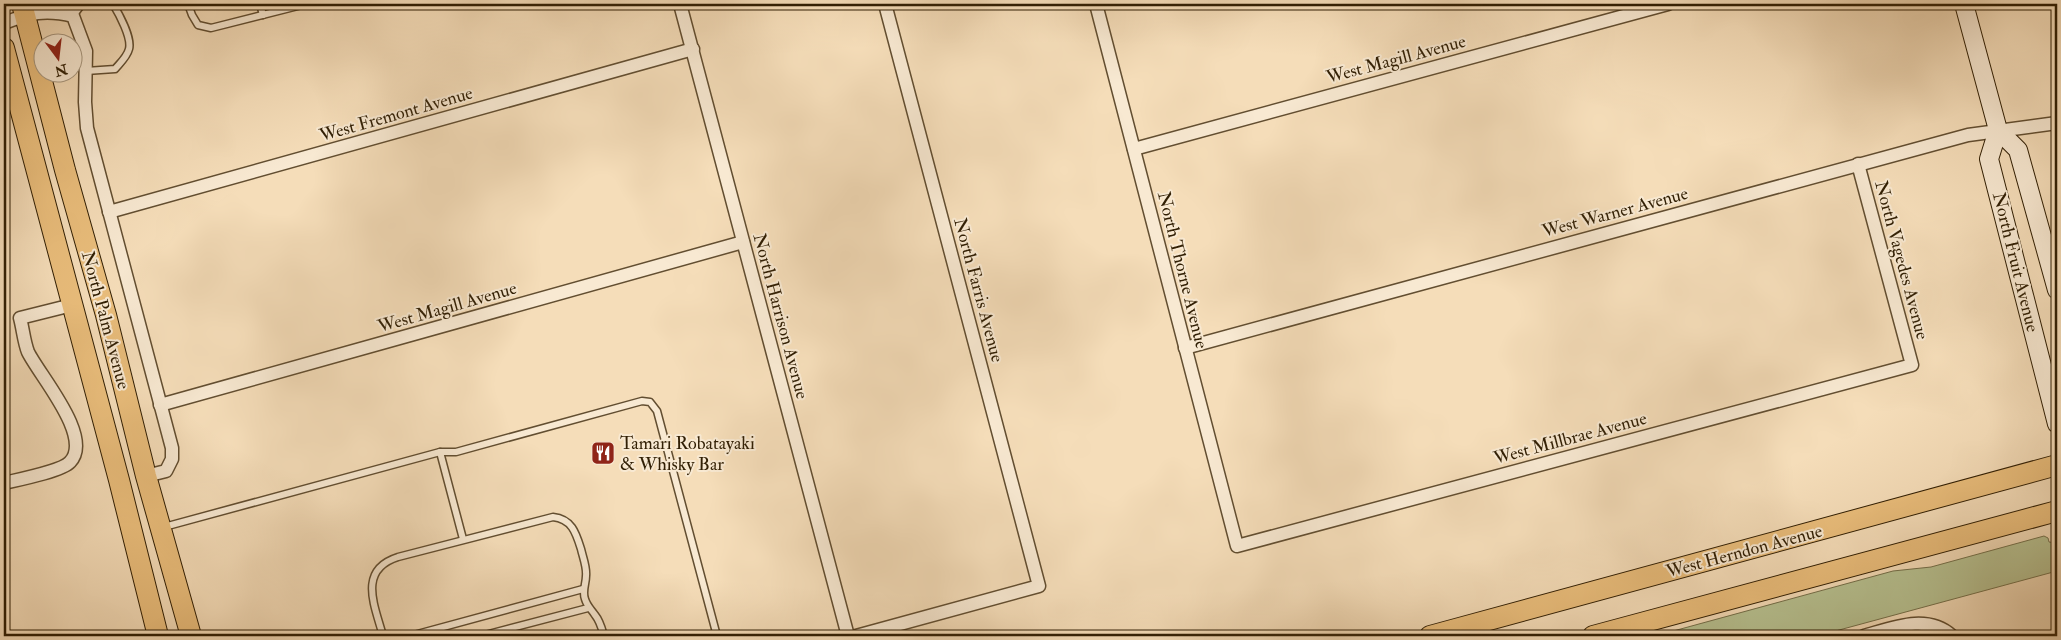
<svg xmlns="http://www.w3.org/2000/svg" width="2061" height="640" font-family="'IM FELL Double Pica',serif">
	<rect width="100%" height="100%" fill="#f5ddb9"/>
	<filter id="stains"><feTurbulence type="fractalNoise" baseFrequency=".004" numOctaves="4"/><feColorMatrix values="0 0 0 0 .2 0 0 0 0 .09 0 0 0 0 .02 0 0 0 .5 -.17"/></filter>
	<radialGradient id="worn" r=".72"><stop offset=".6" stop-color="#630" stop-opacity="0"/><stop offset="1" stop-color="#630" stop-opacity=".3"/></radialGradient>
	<path fill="#b7c292" stroke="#74704b" d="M2044 536 2048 538 2049 542 2057 543V571L1817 636H1655L1893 571 1931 567Z"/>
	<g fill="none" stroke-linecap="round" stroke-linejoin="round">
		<g stroke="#624e31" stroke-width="9">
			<g id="lane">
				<path d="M188 4 192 15 198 25 211 28 306 4"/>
				<path d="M260 4 263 15"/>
				<path d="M73 16 82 4"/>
				<path d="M86 71 115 69C120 63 127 57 129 49 132 38 119 14 113 4"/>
				<path d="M440 452 463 539"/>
				<path d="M164 527 440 452H456L642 401 650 402 657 411 717 636"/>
				<path d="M383 636C375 606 357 570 398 557L553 517C572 519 576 533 581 549 583 558 587 567 586 576 586 584 582 591 585 599 587 606 591 609 595 615 600 621 602 629 604 636"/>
				<path d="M410 636 583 589"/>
				<path d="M481 636 588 608"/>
			</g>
		</g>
		<g stroke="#624e31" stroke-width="15">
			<g id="street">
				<path d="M680 4 848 636"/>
				<path d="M1096 4 1237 546 1912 365 1858 164"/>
				<path d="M4 23C30 13 45 9 73 16L86 51 85 102 87 128 172 448V459L166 471 146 476"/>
				<path d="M1134 149 1668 4"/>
				<path d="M109 212 693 49"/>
				<path d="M1185 348 1968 135 2057 123"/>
				<path d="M160 405 743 242"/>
				<path d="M4 483C17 480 62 471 70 462 94 437 39 375 28 352 24 342 23 329 20 318L72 305"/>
				<path d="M856 636 1039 586 885 4"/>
				<path d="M1864 636C1892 628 1927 613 1952 636"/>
			</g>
		</g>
		<g stroke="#311f04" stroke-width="20">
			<g id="secondary">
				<path d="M1964 4 1998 130 2018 150 2057 290"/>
				<path d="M1998 130 1989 159 2057 424"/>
			</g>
		</g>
		<g stroke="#311f04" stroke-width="22">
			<g id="primary">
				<path d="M22 4 65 170 106 315 146 476 191 636"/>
				<path d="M4 48 119 480 158 636"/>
				<path d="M1430 636 2057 465"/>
				<path d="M1593 636 2057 511"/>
			</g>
		</g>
		<use href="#lane" stroke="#f8e9d2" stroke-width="6"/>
		<use href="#street" stroke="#f8e9d2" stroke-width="12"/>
		<use href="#secondary" stroke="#f8e9d2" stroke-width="18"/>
		<use href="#primary" stroke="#eabe7c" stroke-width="20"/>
	</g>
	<defs>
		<g id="restaurant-square" transform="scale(1.25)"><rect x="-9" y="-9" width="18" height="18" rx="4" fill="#8f2418" stroke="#f8e9d2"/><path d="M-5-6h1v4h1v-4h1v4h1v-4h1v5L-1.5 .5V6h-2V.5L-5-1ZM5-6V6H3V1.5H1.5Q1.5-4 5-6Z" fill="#fff"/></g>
	</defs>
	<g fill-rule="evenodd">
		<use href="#restaurant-square" x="603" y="453"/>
	</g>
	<g text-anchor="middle" stroke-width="4" stroke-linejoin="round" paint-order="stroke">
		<g font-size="18" fill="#311f04" stroke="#f8e9d2">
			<text transform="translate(1396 59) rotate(-15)" y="6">West Magill Avenue</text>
			<text transform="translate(396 114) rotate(-16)" y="6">West Fremont Avenue</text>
			<text transform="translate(1615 212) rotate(-15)" y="6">West Warner Avenue</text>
			<text transform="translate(1902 260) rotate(75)" y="6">North Vagedes Avenue</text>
			<text transform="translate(2016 262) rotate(76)" y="6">North Fruit Avenue</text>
			<text transform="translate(1183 270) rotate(76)" y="6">North Thorne Avenue</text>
			<text transform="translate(979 290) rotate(75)" y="6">North Farris Avenue</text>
			<text transform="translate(447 307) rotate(-16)" y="6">West Magill Avenue</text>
			<text transform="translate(781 316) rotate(75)" y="6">North Harrison Avenue</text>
			<text transform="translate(106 320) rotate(75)" y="6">North Palm Avenue</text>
			<text transform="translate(1570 438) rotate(-15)" y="6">West Millbrae Avenue</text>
			<text transform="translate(1744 551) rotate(-15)" y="6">West Herndon Avenue</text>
		</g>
		<g font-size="18" fill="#311f04" stroke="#f8e9d2" text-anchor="start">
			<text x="620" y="449">Tamari Robatayaki<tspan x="620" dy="21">&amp; Whisky Bar</tspan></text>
		</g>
	</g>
	<rect width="2061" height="640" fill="none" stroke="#f5ddb9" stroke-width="20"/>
	<rect x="5" y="5" width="2051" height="630" fill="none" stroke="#311f04" stroke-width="2.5"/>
	<rect x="10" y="10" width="2041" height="620" fill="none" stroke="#311f04"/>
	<g transform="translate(58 58) rotate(165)"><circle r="24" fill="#f8e9d2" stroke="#a89880"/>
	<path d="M0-4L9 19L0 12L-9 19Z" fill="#8f2418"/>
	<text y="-8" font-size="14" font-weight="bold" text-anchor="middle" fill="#311f04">N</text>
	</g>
	<rect width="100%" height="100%" filter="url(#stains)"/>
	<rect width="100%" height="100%" fill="url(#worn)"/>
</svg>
